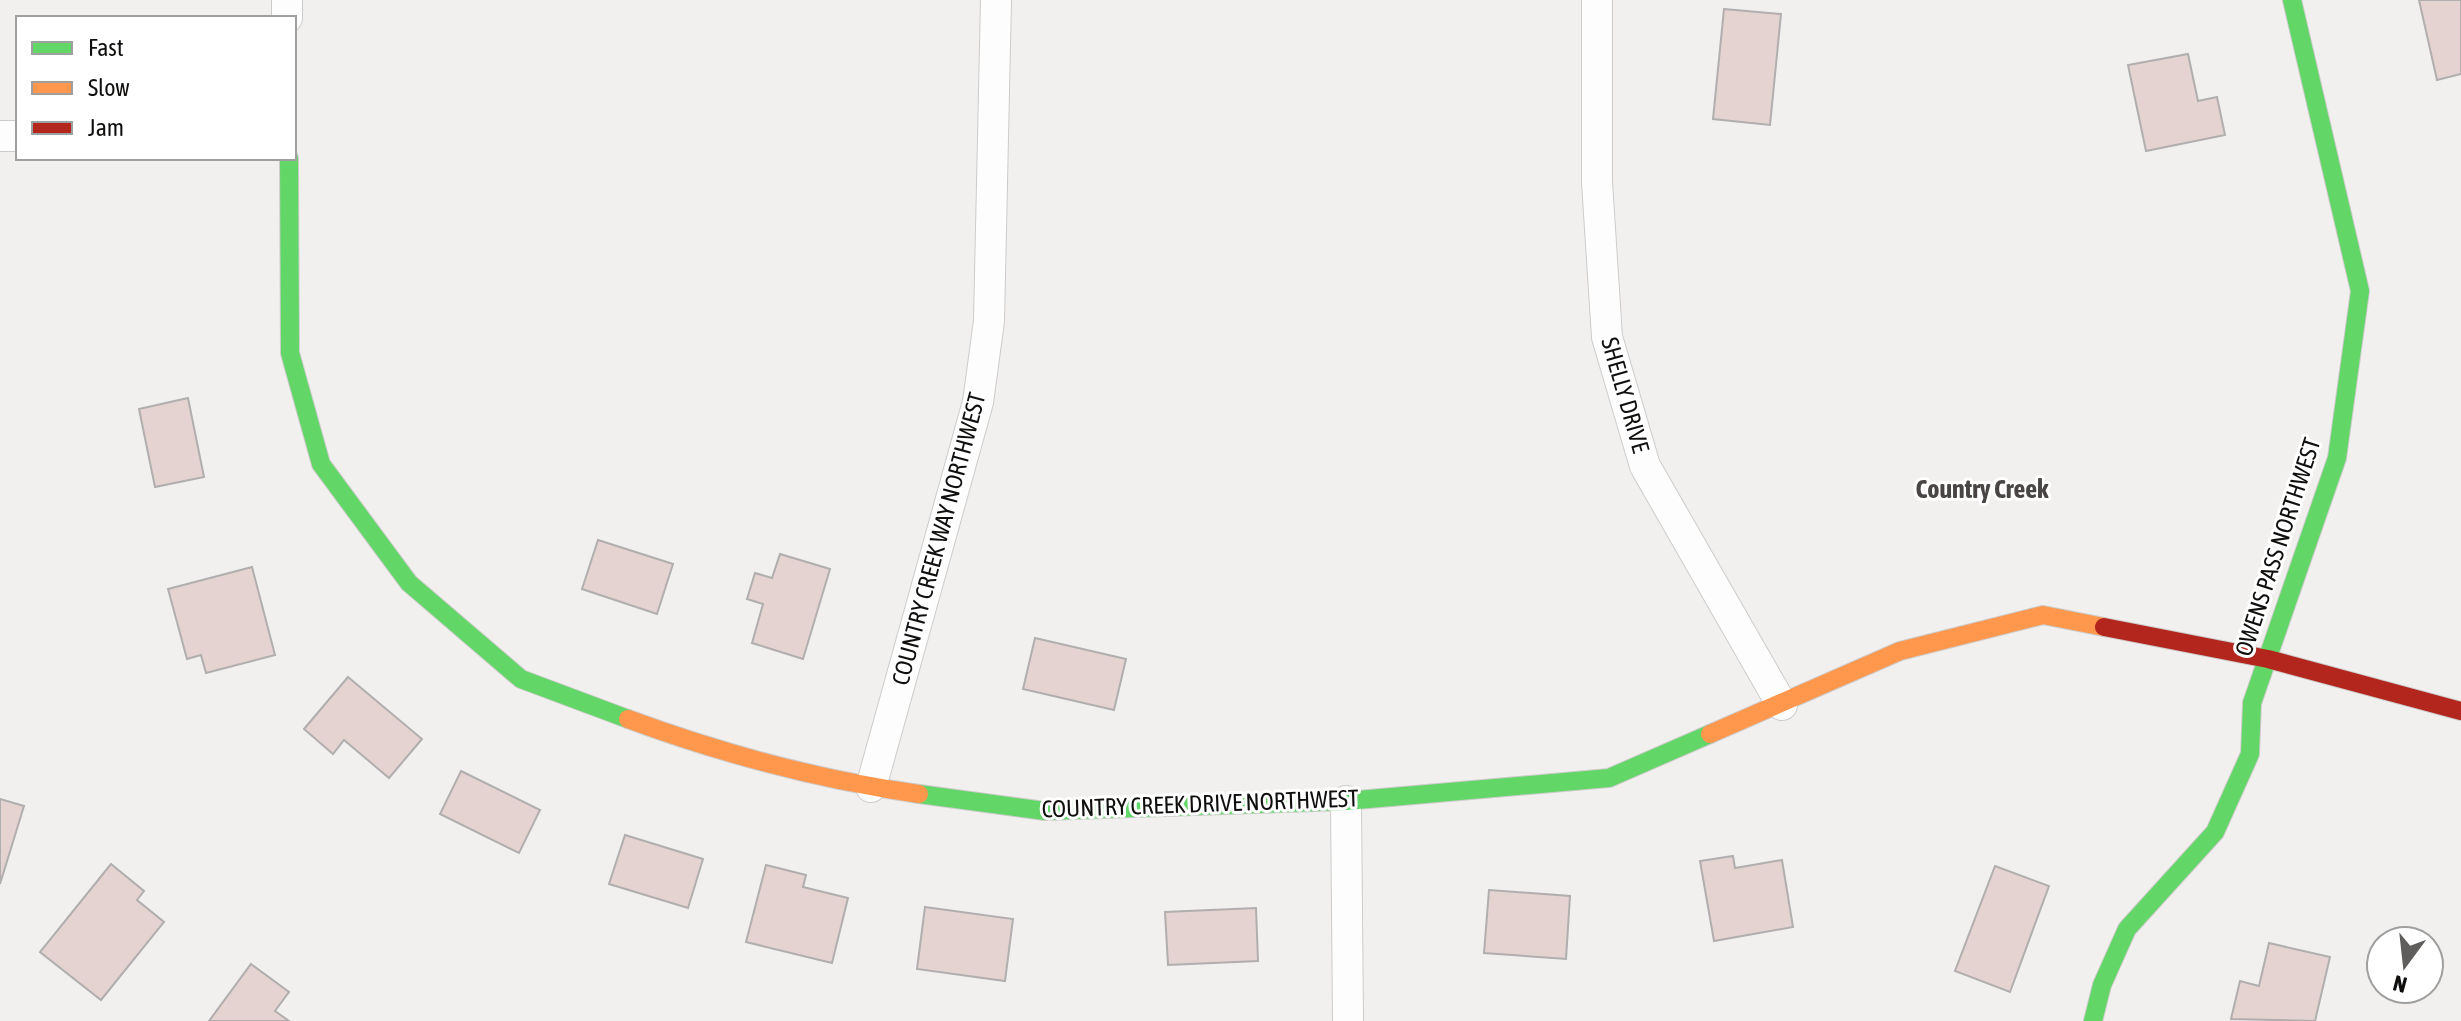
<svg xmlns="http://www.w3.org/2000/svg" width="2461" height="1021" font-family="'Asap Condensed',sans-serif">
	<rect width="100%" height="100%" fill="#f2f0ef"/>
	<g fill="#e5d3d1" stroke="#b0aeae" stroke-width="2">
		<path d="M2419 0H2461V74L2437 80Z"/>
		<path d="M1724 9 1781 14 1770 125 1713 119Z"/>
		<path d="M2188 54 2198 101 2217 97 2225 135 2146 151 2128 65Z"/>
		<path d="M188 398 204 477 155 487 139 409Z"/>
		<path d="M598 540 673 564 657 614 582 589Z"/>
		<path d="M780 554 830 569 803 659 752 643 763 604 747 599 755 573 772 578Z"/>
		<path d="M252 567 275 655 206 673 201 655 187 659 168 589Z"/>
		<path d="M1035 638 1126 659 1114 710 1023 689Z"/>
		<path d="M348 677 422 739 389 778 344 740 333 754 304 729Z"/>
		<path d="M461 771 540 810 519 853 440 814Z"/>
		<path d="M0 799 24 806 0 884Z"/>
		<path d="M625 835 703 859 688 908 609 884Z"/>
		<path d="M1733 856 1735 868 1782 860 1793 927 1714 941 1700 861Z"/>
		<path d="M111 864 144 891 137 900 164 922 101 1000 40 952Z"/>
		<path d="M766 865 806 875 803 887 848 898 832 963 746 942Z"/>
		<path d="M1995 866 2049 886 2010 992 1955 971Z"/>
		<path d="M1489 890 1570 896 1566 959 1484 953Z"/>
		<path d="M925 907 1013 919 1005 981 917 969Z"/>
		<path d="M1256 908 1258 961 1168 965 1165 912Z"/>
		<path d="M2269 943 2330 957 2315 1021 2231 1019 2240 981 2259 986Z"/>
		<path d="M251 964 289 992 275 1011 289 1021H209Z"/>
	</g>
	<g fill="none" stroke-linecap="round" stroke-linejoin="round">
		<g stroke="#cdcccb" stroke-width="32">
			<g id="street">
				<path d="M287 0V18"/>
				<path d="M1597 0V182L1607 337 1645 466 1782 705"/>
				<path d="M0 136H18"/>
				<path d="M871 787 978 402 989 321 996 0"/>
				<path d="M1346 801 1348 1021"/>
			</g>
		</g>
		<g stroke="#cdcccb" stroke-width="20">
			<g id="fast">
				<path d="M289 158 290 353 321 464 409 583 521 679 628 719"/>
				<path d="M919 794 1045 811 1346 801 1609 778 1710 734"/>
				<path d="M2093 1021 2102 985 2127 929 2215 832 2250 754 2252 703 2337 458 2360 291 2292 0"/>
			</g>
		</g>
		<g stroke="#cdcccb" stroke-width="20">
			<g id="slow">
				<path d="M628 719C720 753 821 780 919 794"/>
				<path d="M1710 734 1900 651 2043 615 2104 627"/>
			</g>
		</g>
		<g stroke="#cdcccb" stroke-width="20">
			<path id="jam" d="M2104 627 2268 659 2461 711"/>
		</g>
		<use href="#street" stroke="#fdfdfd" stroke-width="30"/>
		<use href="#fast" stroke="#63d668" stroke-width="18"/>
		<use href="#slow" stroke="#ff974d" stroke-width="18"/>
		<use href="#jam" stroke="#b3261e" stroke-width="18"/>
	</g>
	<g text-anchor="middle" stroke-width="6" stroke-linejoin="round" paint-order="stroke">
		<g font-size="24" fill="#100f0e" stroke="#fff">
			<text transform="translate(1625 395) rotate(74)" y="8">SHELLY DRIVE</text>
			<text transform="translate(939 539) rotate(-75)" y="8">COUNTRY CREEK WAY NORTHWEST</text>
			<text transform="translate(2278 547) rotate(-72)" y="8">OWENS PASS NORTHWEST</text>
			<text transform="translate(1200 804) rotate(-2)" y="8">COUNTRY CREEK DRIVE NORTHWEST</text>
		</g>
		<g font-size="26" font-weight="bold" fill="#484544" stroke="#fff">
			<text x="1982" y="498">Country Creek</text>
		</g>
	</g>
	<rect x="16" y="16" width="280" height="144" fill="#ffffff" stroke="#9f9f9f" stroke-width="2"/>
	<rect x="32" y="42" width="40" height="12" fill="#63d668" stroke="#9f9f9f" stroke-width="2"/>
	<text x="88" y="56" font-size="24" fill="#100f0e">Fast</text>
	<rect x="32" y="82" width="40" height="12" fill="#ff974d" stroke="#9f9f9f" stroke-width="2"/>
	<text x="88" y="96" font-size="24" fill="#100f0e">Slow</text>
	<rect x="32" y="122" width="40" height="12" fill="#b3261e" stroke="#9f9f9f" stroke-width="2"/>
	<text x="88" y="136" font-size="24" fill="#100f0e">Jam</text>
	<g transform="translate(2405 965) rotate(195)"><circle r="38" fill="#ffffff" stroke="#9f9f9f" stroke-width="2"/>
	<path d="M0-6L14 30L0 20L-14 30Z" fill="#5f5e5d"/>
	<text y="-12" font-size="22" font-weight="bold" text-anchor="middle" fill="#100f0e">N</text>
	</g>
</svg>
